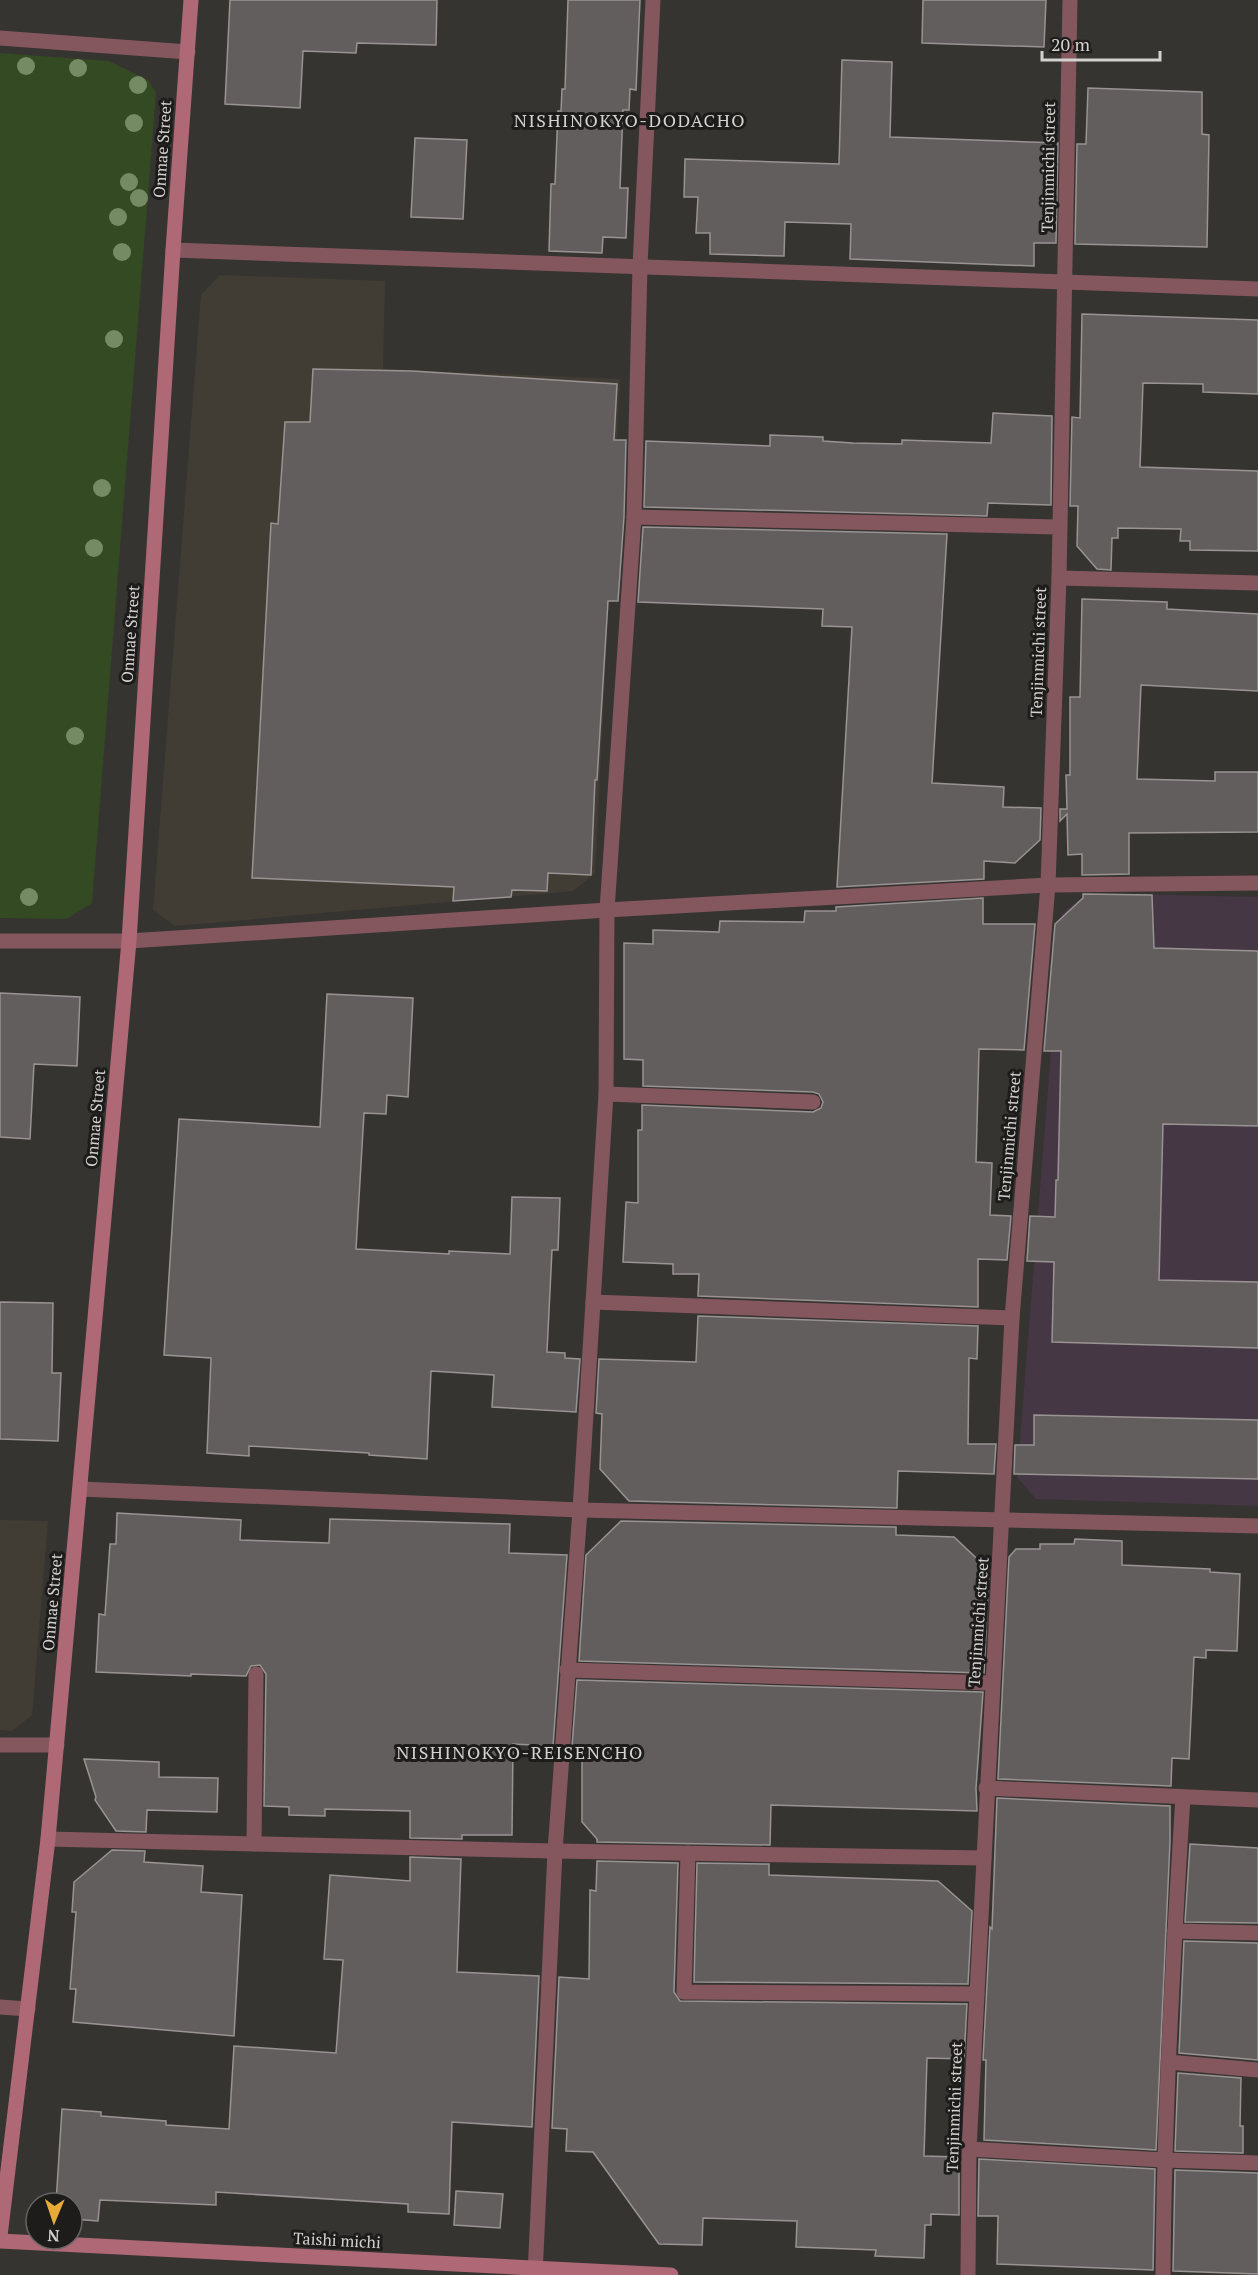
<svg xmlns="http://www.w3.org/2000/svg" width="1258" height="2275" font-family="'PT Serif',serif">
	<rect width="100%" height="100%" fill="#363431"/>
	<g fill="#413d34">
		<path d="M220 275 385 281 383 369 620 379 595 873 573 891 175 926 153 910 201 295Z"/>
		<path d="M0 1520 48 1521 32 1715 12 1731 0 1730Z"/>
	</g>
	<path fill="#453744" d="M1087 893 1258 897V1506L1036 1499 1017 1477 1062 914Z"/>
	<path fill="#334a23" d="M0 53 109 61 148 80 156 93 92 903 66 919 0 918Z"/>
	<g fill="#635e5e" stroke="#999393" stroke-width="1.5">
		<path d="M230 0H437L436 45 357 43 356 53 303 51 300 108 225 104Z"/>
		<path d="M568 0H640L636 90 630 89 629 110H623L620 188H628L626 238 603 237 602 253 549 251 551 184H555L558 111H561L562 89H565Z"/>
		<path d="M923 0H1046L1044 47 922 43Z"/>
		<path d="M842 60 892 62 890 137 1058 143 1056 243H1034V266L850 259 851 224 785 222 784 256 710 254V233H696L698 197H684L685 159 839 164Z"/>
		<path d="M1088 88 1202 92V134L1209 135 1207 247 1075 244 1077 144H1086Z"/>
		<path d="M415 138 467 140 463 219 411 217Z"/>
		<path d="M1082 314 1258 320V394L1203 392V384L1143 383 1140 467 1258 471V551L1190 550V541H1180L1181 529 1118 528V538H1112L1111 570 1097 569 1077 546 1078 506H1070L1072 417 1080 418Z"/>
		<path d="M313 369 412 371 617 384 614 440H626L624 517 618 601H608L597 780H595L591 875 548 873 547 891 512 890 511 897 453 901 454 887 252 878 271 523 278 524 285 422H310Z"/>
		<path d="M993 413 1052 416 1051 505 988 503 987 516 644 507 646 441 770 446V435L823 437V441L853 443 902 444V440L991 443Z"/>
		<path d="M643 527 947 534 932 783 1004 787 1003 807 1041 808 1040 840 1015 863 984 861V879L837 887 852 627 822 626 823 609 638 602Z"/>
		<path d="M1082 599 1167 602V609L1258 614V691L1141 685 1137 779 1215 781V772H1258V832L1129 833V874L1082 875V854L1068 855 1067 814 1060 821V809H1067L1066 775H1070V697H1080Z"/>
		<path d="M1083 894 1152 895 1154 948 1258 951V1126L1163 1124 1159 1280 1258 1282V1348L1052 1342 1054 1262 1027 1261 1030 1216 1055 1217 1056 1180H1058L1061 1051H1044L1055 924 1083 898Z"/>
		<path d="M983 898V924H1035L1024 1050 979 1049 976 1162 992 1163 990 1215 1011 1216 1007 1260 978 1259V1307L698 1296 699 1274H673V1264L623 1262 626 1202 638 1203V1130H642V1105L813 1112 821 1108 823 1102 819 1094 813 1092 643 1086V1060L624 1059V943L653 944V930L719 932 720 921 804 922 805 911H836V907Z"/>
		<path d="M0 993 80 997 77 1066 34 1064 30 1139 0 1137Z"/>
		<path d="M327 994 413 998 408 1097 387 1095 386 1114 364 1113 356 1249 449 1254V1251L510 1254 512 1197 560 1198 558 1250H552L547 1352 565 1353V1358L580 1359 576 1412 492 1407 494 1375 431 1371 427 1459 369 1455V1453L249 1446V1456L207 1453 211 1358 164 1355 179 1119 320 1127Z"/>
		<path d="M0 1302 53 1303 52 1373H61L58 1441 0 1439Z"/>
		<path d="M698 1316 978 1326 977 1359 969 1358 968 1444H996L994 1474 898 1471 897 1508 629 1501 600 1469 602 1414 596 1413 599 1359 696 1362Z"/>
		<path d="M1034 1415 1258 1420V1479L1014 1474 1015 1445H1034Z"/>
		<path d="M117 1513 241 1520 240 1540 329 1543 330 1519 510 1524 509 1553 567 1555 553 1746 513 1744 512 1835H462V1839L410 1838V1811L325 1809V1816L289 1815V1807L264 1806 266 1674 260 1665 251 1666 246 1676 191 1674V1676L96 1672 99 1614 105 1615 110 1544H116Z"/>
		<path d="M621 1521 896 1527V1535L954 1537 989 1570 984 1673 579 1661 586 1555Z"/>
		<path d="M1075 1539 1122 1541V1565L1210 1569V1572L1240 1574 1237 1651 1206 1650V1658L1194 1657 1189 1759 1172 1758 1171 1786 998 1779 1009 1557 1016 1549H1040V1544H1074Z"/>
		<path d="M577 1680 983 1692 976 1788 977 1811 771 1805 770 1845 597 1842V1839L582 1822V1747L572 1746Z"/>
		<path d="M84 1759 159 1762V1777L218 1778 217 1812 147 1810 146 1832 116 1831 95 1800 96 1797Z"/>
		<path d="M997 1798 1170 1806V1842L1156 2150 984 2140 986 2060H983L990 1927 992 1929Z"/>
		<path d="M1190 1844 1258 1848V1923L1185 1922Z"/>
		<path d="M112 1850 145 1851 144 1862 203 1866 201 1892 242 1895 234 2036 73 2022 76 1989H70L76 1912H72L74 1882Z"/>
		<path d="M410 1857 461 1859 457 1972 539 1976 532 2127 452 2122 449 2214 408 2212V2204L216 2192V2205L100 2200 98 2221 72 2219V2203H56L62 2109 101 2112V2116L166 2121V2125L229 2129 234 2046 336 2053 343 1960 324 1959 330 1875 410 1881Z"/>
		<path d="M597 1861 678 1863 674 1992 680 2001 967 2004 964 2059 927 2058 924 2156 959 2157V2215L931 2214V2225H925L924 2258 875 2256 876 2250 796 2247 797 2221 703 2218 702 2245 659 2244 593 2152 566 2151 567 2129 552 2128 559 1977 589 1979 590 1890 596 1891Z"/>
		<path d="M697 1863 769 1864V1875L938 1881 972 1911 968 1984 694 1982Z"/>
		<path d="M1184 1941 1258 1943V2060L1179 2053Z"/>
		<path d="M1178 2073 1241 2078 1240 2126H1243V2153L1175 2151Z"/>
		<path d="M979 2159 1155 2169 1153 2270 997 2264 998 2216H978Z"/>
		<path d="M1175 2170 1258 2173V2274L1173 2271Z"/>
		<path d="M456 2191 503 2194 500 2228 454 2225Z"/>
	</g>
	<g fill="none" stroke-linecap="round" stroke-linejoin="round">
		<g stroke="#84575f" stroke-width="15">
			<path d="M606 1094 813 1102"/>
			<path d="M593 1302 1012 1318"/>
			<path d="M567 1670 992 1683"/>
			<path d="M688 1853 684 1992 977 1994"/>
			<path d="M1175 1931 1258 1933"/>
			<path d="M0 2007 28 2009"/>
			<path d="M1168 2062 1258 2070"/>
			<path d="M969 2149 1164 2160 1258 2163"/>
			<path d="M1163 2275C1164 2115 1173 1956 1183 1797"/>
		</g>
		<g stroke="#84575f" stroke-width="15">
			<path d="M0 38 188 52"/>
			<path d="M173 250 1258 289"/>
			<path d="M634 517 1059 527"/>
			<path d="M1059 578 1258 583"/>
			<path d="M0 941H129L607 910 1048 885 1258 883"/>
			<path d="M80 1489 580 1510 1258 1526"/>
			<path d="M0 1745H57"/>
			<path d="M986 1788 1258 1800"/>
			<path d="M48 1839 555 1851 984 1858"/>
			<path d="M254 1844 256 1674"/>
			<path d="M535 2275 555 1851 580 1510 606 1094 607 910 634 517 640 266 653 0"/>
			<path d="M968 2275 969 2149 1012 1318 1048 885 1059 578 1070 0"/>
		</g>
		<g stroke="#af6876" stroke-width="15">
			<path d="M0 2236 48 1839 129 941 173 250 191 0"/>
			<path d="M0 2241 671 2275"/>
		</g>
	</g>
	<g fill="#748b63">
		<circle cx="26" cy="66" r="9"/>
		<circle cx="78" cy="68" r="9"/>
		<circle cx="138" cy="85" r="9"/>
		<circle cx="134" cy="123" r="9"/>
		<circle cx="129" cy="182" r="9"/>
		<circle cx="139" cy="198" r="9"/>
		<circle cx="118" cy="217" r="9"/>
		<circle cx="122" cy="252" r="9"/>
		<circle cx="114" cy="339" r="9"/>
		<circle cx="102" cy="488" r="9"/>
		<circle cx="94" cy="548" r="9"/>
		<circle cx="75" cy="736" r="9"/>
		<circle cx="29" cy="897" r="9"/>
	</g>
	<g text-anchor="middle" stroke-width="6" stroke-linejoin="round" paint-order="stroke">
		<g font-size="16" fill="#d3d2d0" stroke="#1d1c1a">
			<text transform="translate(162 149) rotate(-86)" y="6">Onmae Street</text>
			<text transform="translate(1048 167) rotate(-89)" y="6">Tenjinmichi street</text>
			<text transform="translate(130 634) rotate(-86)" y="6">Onmae Street</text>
			<text transform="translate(1038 652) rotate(-88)" y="6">Tenjinmichi street</text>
			<text transform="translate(95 1118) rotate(-85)" y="6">Onmae Street</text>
			<text transform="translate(1009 1136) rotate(-85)" y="6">Tenjinmichi street</text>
			<text transform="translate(52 1602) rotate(-85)" y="6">Onmae Street</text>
			<text transform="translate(978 1622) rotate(-86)" y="6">Tenjinmichi street</text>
			<text transform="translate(954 2107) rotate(-88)" y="6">Tenjinmichi street</text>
			<text transform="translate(337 2240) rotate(3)" y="6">Taishi michi</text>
		</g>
		<g font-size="18" letter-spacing="1.5" fill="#d3d2d0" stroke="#1d1c1a">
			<text x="630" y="127">NISHINOKYO-DODACHO</text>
			<text x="520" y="1759">NISHINOKYO-REISENCHO</text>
		</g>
	</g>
	<g transform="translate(54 2221) rotate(182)"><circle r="28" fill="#1d1c1a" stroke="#666563" stroke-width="1.5"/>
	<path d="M0-4.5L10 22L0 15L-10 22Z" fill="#e9ab38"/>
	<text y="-9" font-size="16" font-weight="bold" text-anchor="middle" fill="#d3d2d0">N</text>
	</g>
	<path d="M1042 51v9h118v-9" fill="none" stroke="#d3d2d0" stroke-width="3"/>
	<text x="1051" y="51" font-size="18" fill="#d3d2d0" stroke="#1d1c1a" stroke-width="4.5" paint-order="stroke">20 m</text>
</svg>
